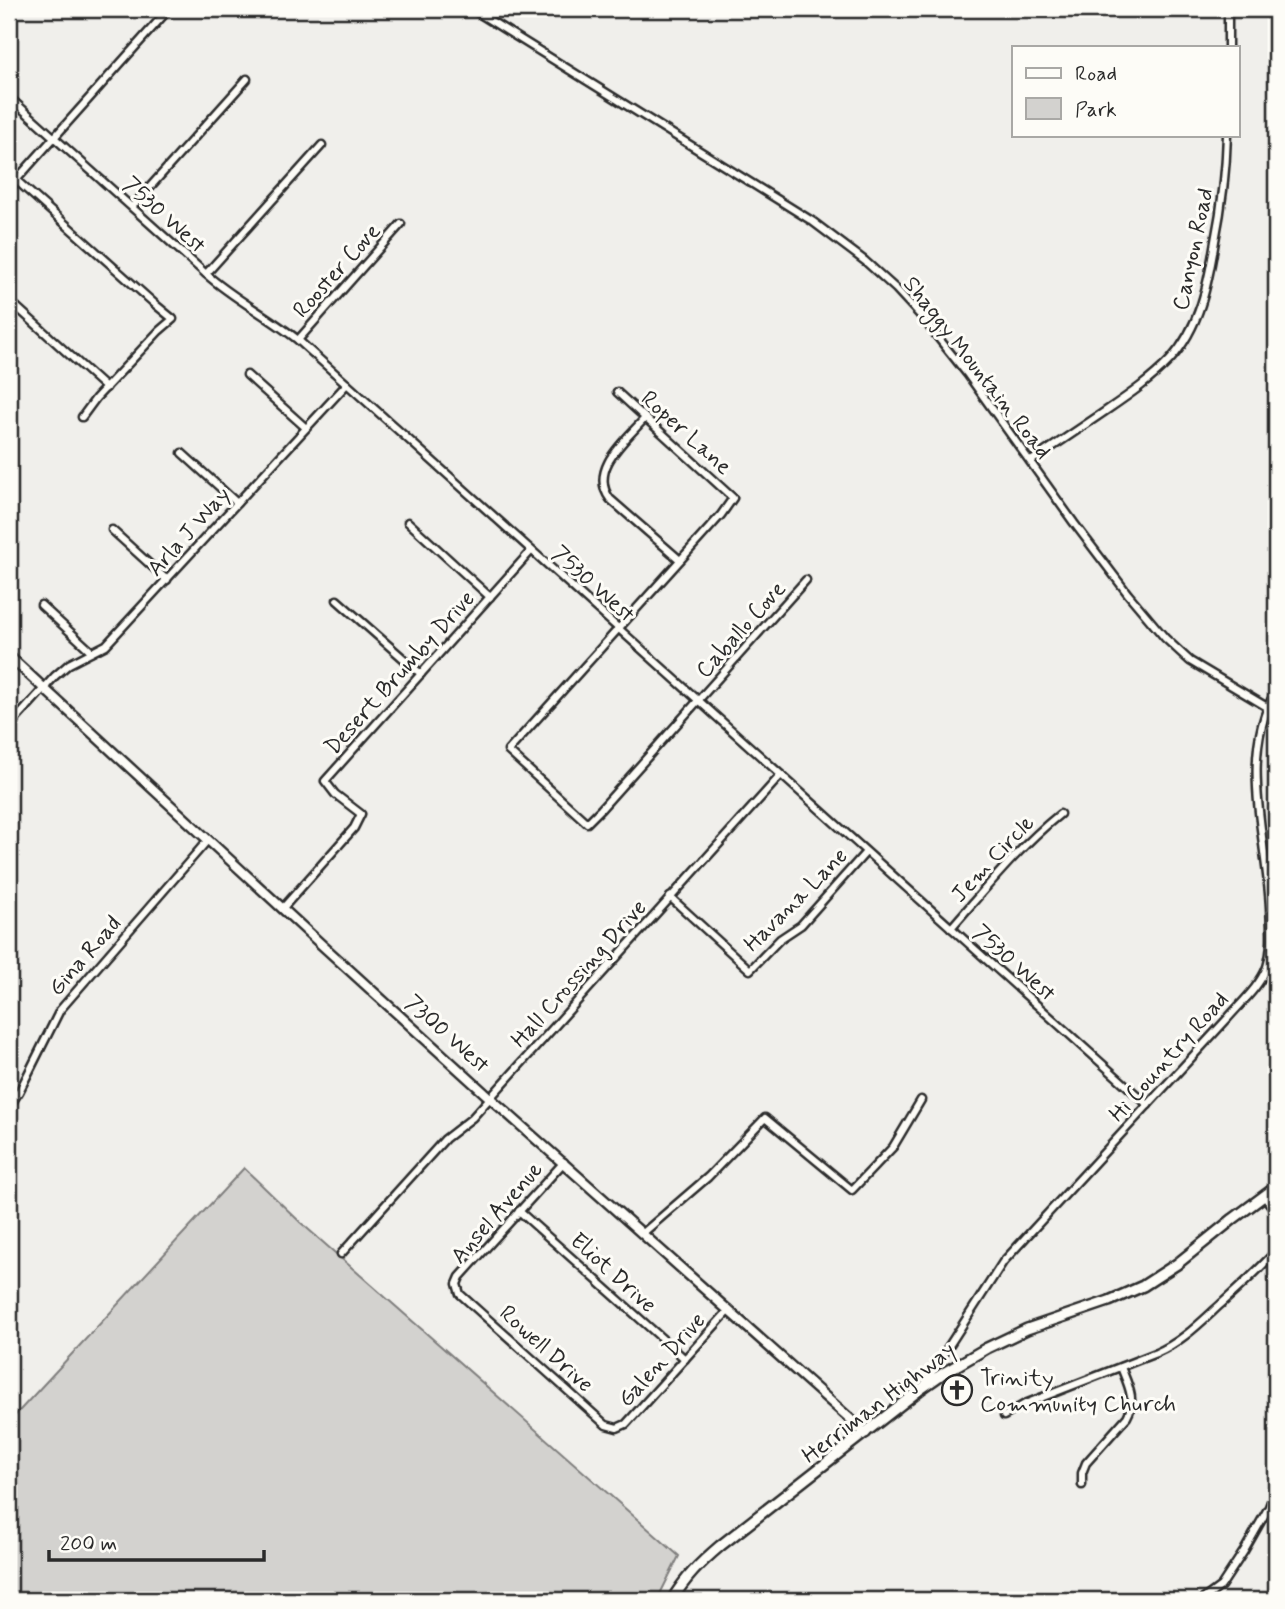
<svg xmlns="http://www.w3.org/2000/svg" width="1285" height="1609" font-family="Mynerve,sans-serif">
	<rect width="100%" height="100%" fill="#f0efeb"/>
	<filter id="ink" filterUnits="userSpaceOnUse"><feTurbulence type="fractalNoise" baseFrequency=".0143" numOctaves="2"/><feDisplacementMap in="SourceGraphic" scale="14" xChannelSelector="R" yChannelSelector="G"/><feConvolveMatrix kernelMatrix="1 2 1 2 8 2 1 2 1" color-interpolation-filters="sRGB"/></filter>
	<g filter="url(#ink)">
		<path fill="#d3d2cf" stroke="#7f7e7d" stroke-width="2" d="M244 1168 300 1222 679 1556 657 1600H9V1422Z"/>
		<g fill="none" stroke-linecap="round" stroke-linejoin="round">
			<path stroke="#777775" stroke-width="2" d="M1268 1600 1276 1586"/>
			<g stroke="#2b2b2b" stroke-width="11">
				<g id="minor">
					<path d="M472 9 812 221 865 261 896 289 920 315 968 375 1074 523 1128 594 1165 638 1190 661 1267 707"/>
					<path d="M1228 47V9"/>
					<path d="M9 97 206 274C234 299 268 316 298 340L1148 1105"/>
					<path d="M16 180 156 305 173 319 159 331 96 398 82 417"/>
					<path d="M9 188 169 9"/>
					<path d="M132 207 247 79"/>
					<path d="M206 274 322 145"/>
					<path d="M9 300 106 388"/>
					<path d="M298 340 401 224"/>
					<path d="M247 375 306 428"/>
					<path d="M617 392 733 498 721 515 508 751 587 823 601 809 806 580"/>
					<path d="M645 418C627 439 588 469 610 499L680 560"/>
					<path d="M182 453 237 503"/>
					<path d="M1031 461C1057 444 1082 427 1107 410 1129 395 1152 379 1170 360 1200 327 1208 284 1215 241 1222 206 1226 171 1227 135"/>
					<path d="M408 522 490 597"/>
					<path d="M112 530 167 580"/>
					<path d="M337 600 421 674"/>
					<path d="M41 605 92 652"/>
					<path d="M9 727 55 676 69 664 106 645 347 384"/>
					<path d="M670 897 750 970 780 939 801 925 866 852"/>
					<path d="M282 909 354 828 361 814 335 794 325 781 531 551"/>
					<path d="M951 928C986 888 1019 847 1060 814"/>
					<path d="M9 1107 19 1092 60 1010 207 841"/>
					<path d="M564 1162 460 1277 457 1284 460 1294 606 1425 617 1428 626 1424 729 1310"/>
					<path d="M1264 1196 1276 1212"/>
					<path d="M519 1211 685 1359"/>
					<path d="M643 1233 708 1177 765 1118 852 1190 893 1147 921 1100"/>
					<path d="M341 1254 445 1139 472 1118 781 775"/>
					<path d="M925 1383 1003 1262 1228 1018C1241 1003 1260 986 1267 967 1273 947 1271 929 1270 908 1267 840 1238 754 1276 691"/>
					<path d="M1004 1416 1025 1404 1156 1353C1182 1342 1201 1322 1221 1304 1240 1287 1259 1270 1276 1251"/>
					<path d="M1082 1485V1473L1086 1463 1127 1417C1137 1400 1127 1383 1121 1367"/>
					<path d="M1202 1600 1221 1586 1244 1551 1269 1507 1276 1488"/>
				</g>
			</g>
			<g stroke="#2b2b2b" stroke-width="13">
				<path id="tertiary" d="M9 656 323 946 490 1098 866 1433"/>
			</g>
			<g stroke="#2b2b2b" stroke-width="14">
				<path id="secondary" d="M672 1600C685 1578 700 1563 720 1546L922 1388 942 1374 987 1348 1027 1329 1109 1301 1143 1286 1177 1264 1233 1219 1276 1187"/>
			</g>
			<use href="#minor" stroke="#fdfcf7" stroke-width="6"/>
			<use href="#tertiary" stroke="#fdfcf7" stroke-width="8"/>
			<use href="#secondary" stroke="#fdfcf7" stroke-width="9"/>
		</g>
	</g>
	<defs>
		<g id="church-ring" transform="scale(1.575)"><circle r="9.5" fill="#fdfcf7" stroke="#2b2b2b" stroke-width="1.5"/><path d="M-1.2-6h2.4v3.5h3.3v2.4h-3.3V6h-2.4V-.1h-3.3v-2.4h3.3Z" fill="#2b2b2b"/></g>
	</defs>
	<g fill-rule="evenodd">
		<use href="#church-ring" x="957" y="1390"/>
	</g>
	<g text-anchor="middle" stroke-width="6" stroke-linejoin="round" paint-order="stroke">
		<g font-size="23" fill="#2b2b2b" stroke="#fdfcf7">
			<text transform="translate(165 214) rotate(42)" y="8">7530 West</text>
			<text transform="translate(1192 249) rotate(-78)" y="8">Canyon Road</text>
			<text transform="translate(336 270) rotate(-48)" y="8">Rooster Cove</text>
			<text transform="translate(978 367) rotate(52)" y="8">Shaggy Mountain Road</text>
			<text transform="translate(687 432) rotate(42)" y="8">Roper Lane</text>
			<text transform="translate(188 531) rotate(-48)" y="8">Arla J Way</text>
			<text transform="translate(594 583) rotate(42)" y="8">7530 West</text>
			<text transform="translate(740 629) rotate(-48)" y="8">Caballo Cove</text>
			<text transform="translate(399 672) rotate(-48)" y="8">Desert Brumby Drive</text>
			<text transform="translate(992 858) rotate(-47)" y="8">Jem Circle</text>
			<text transform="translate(795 899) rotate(-45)" y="8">Havana Lane</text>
			<text transform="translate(84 955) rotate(-49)" y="8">Gina Road</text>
			<text transform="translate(1015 962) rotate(42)" y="8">7530 West</text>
			<text transform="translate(578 973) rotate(-48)" y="8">Hall Crossing Drive</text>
			<text transform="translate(448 1033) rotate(42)" y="8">7300 West</text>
			<text transform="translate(1168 1056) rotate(-48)" y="8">Hi Country Road</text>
			<text transform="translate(496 1212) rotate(-49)" y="8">Ansel Avenue</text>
			<text transform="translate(614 1272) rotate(42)" y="8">Eliot Drive</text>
			<text transform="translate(547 1348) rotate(42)" y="8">Rowell Drive</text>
			<text transform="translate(661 1359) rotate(-48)" y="8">Galen Drive</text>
			<text transform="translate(878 1402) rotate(-37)" y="8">Herriman Highway</text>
		</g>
		<g font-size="23" fill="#2b2b2b" stroke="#fdfcf7" text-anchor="start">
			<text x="980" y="1385">Trinity<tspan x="980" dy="26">Community Church</tspan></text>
		</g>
	</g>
	<rect width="1285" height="1609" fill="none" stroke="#fdfcf7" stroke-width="35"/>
	<rect x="18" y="18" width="1250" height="1574" fill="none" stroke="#2b2b2b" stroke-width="2.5" filter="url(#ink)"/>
	<rect x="1012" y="46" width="228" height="91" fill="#fdfcf7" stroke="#a9a8a5" stroke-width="2"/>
	<rect x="1026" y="68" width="35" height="10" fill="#fdfcf7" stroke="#a9a8a5" stroke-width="2"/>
	<text x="1075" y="80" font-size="21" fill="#2b2b2b">Road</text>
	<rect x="1026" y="98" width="35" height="21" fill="#d3d2cf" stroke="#a9a8a5" stroke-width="2"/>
	<text x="1075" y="116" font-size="21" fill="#2b2b2b">Park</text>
	<path d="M49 1550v10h215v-10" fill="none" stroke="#2b2b2b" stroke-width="3.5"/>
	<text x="60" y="1550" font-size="21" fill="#2b2b2b" stroke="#fdfcf7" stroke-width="5" paint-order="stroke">200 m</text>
</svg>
